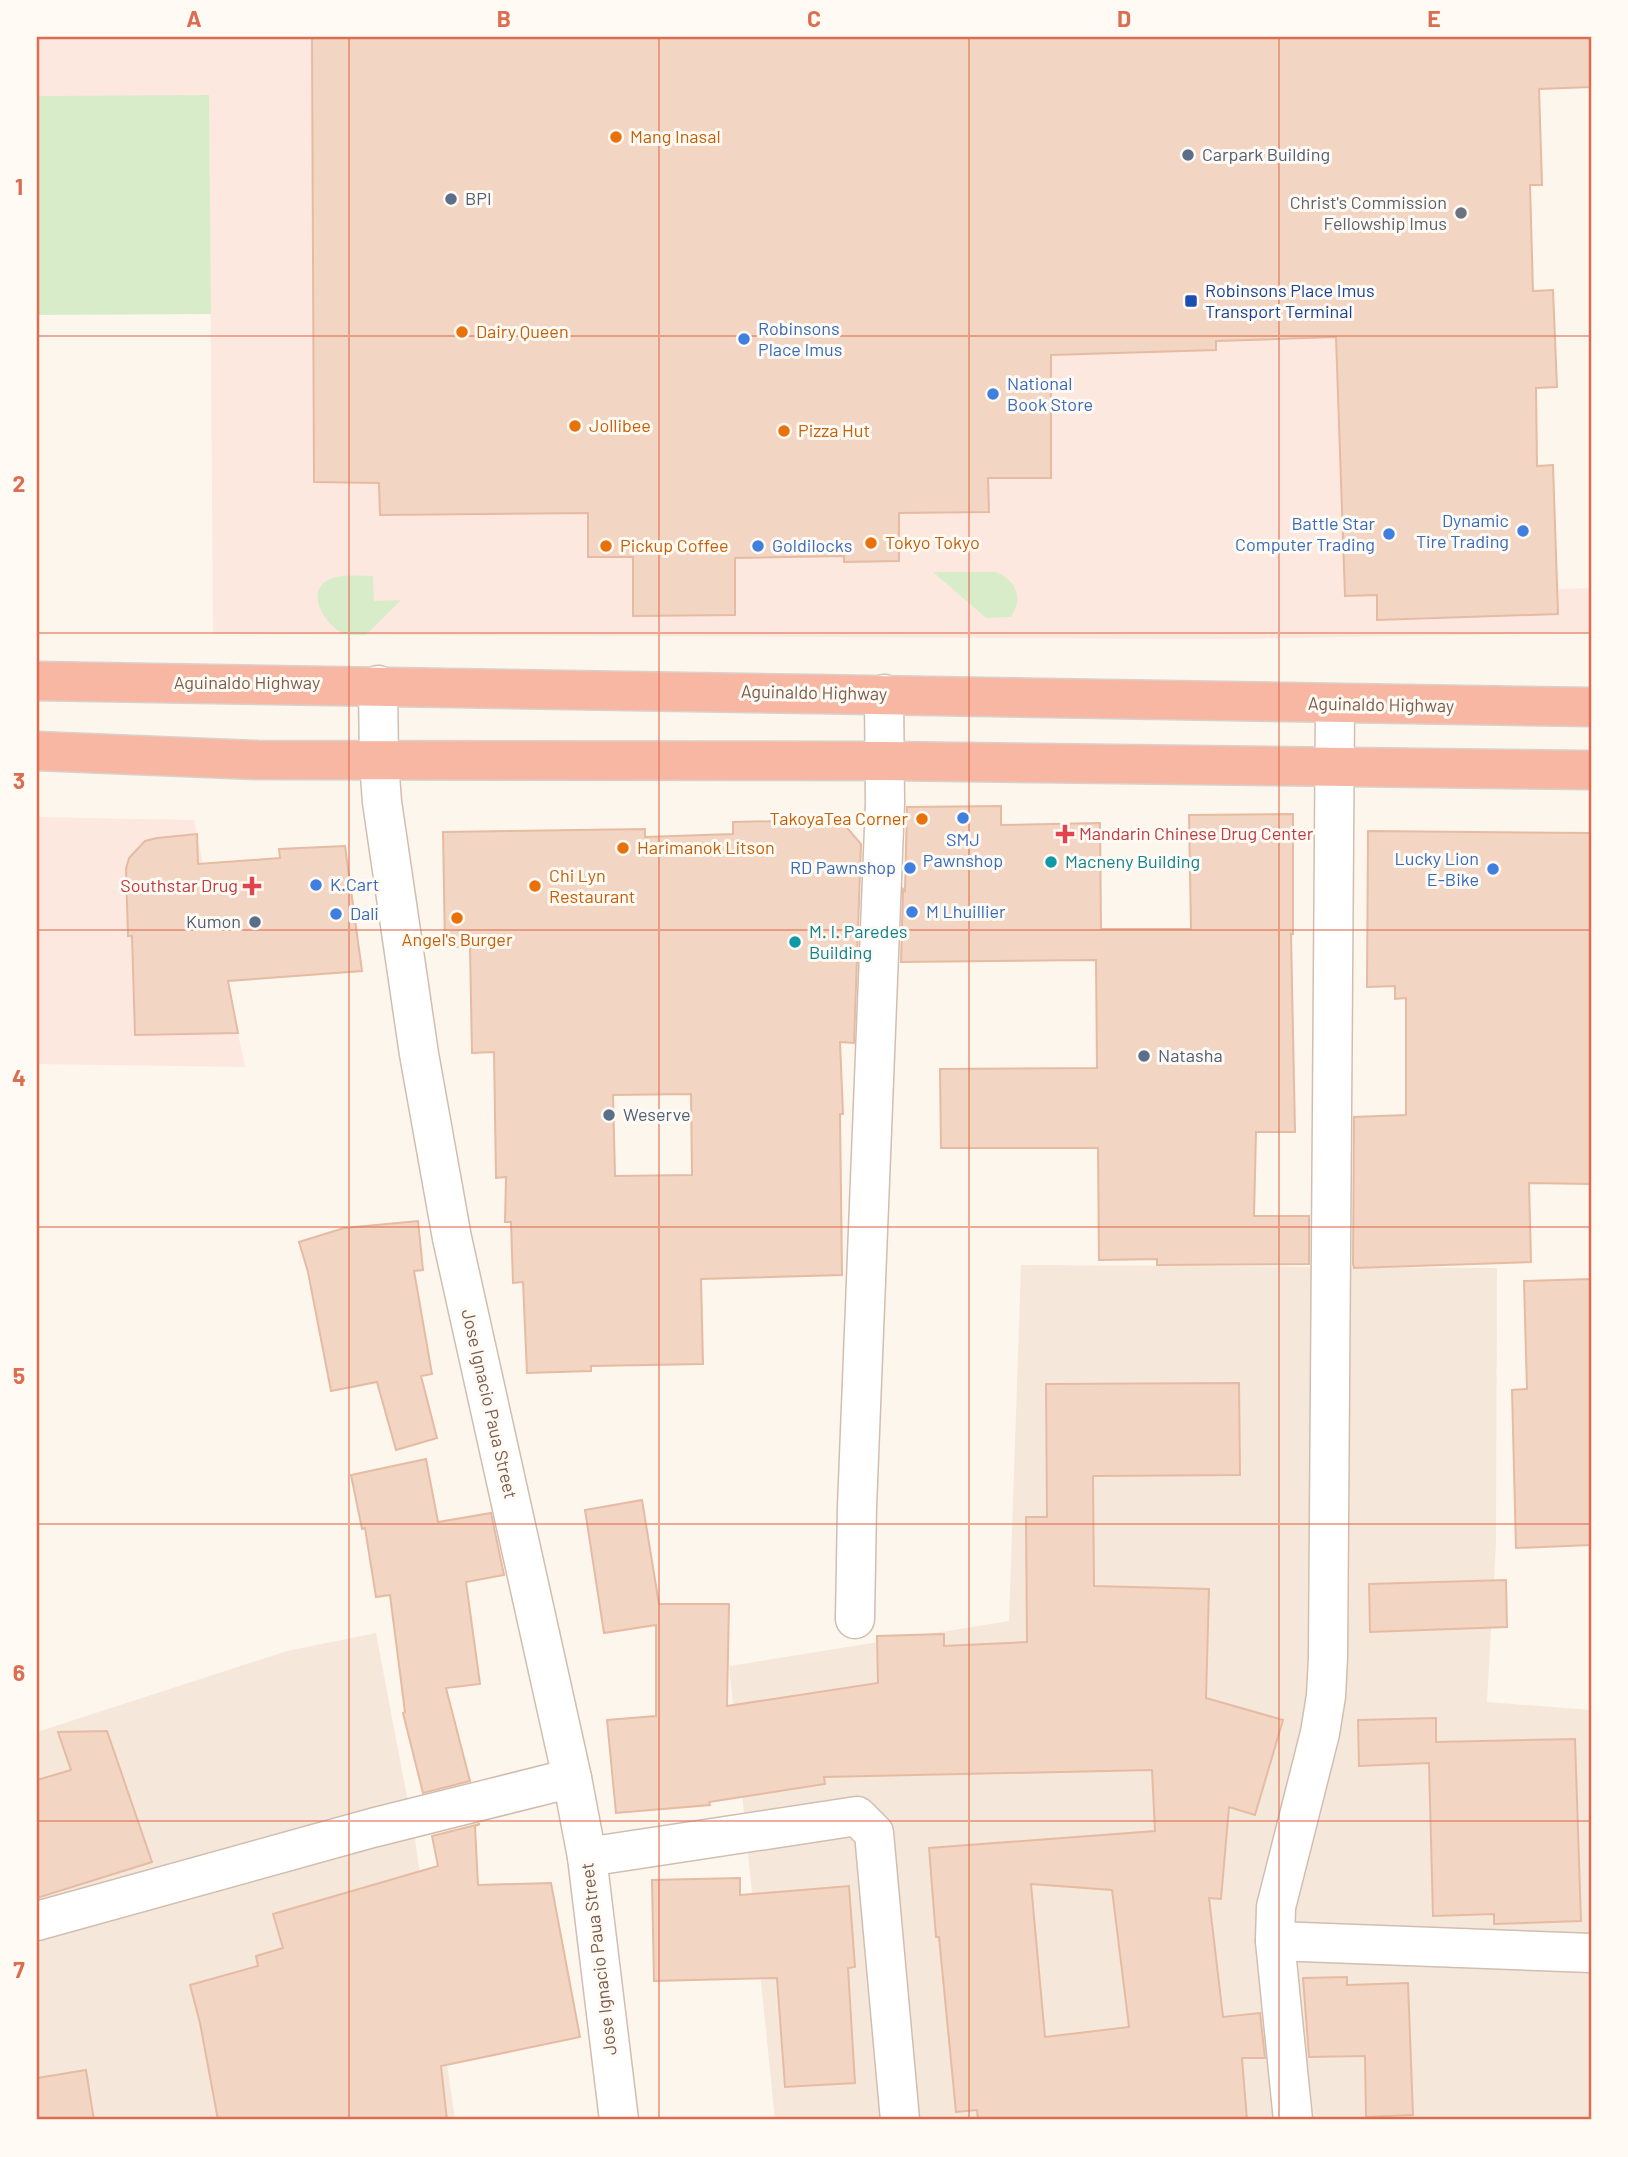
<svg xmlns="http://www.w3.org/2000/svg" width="1628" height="2157" font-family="Barlow,sans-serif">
	<rect width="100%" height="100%" fill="#fdf6ec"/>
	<g fill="#f5e8da">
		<path d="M1021 1265 1497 1268 1496 1543 1487 1702 1591 1710V2120H775L729 1666 1009 1621Z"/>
		<path d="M376 1633 415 1839 455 2120H37V1732L287 1651Z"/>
	</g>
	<g fill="#fde8e0">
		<path d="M37 37H1325L1341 471 1553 465 1557 589 1591 588V633L1225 639 213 634 209 96H37Z"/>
		<path d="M37 817 194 820 245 1067 37 1064Z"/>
	</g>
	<g fill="#d8ecc9">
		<path d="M209 95 211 314 37 315V96Z"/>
		<path d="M933 572H996C1016 580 1024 598 1011 617L986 618Z"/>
		<path d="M373 576 374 601 401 600 366 635C357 635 347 636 339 631 323 621 305 590 330 579 342 574 359 576 373 576Z"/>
	</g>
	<g fill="#f3d5c3" stroke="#e6bba3" stroke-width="2" fill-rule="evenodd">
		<path d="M312 37H1591V87L1539 89 1542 185H1530L1533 291 1553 290 1557 387 1536 388 1537 466 1553 465 1558 614 1377 620V595L1345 596 1336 337 1216 341V350L1051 355V478H988L989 512 899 513V561L844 562V556L735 558V615L633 616V557H588V513L380 515 379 483 314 482Z"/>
		<path d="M1001 806V825L1100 823 1101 929H1191L1189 815 1293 814V934H1291L1295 1132H1256L1254 1216H1309V1264L1157 1265V1259L1099 1260 1098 1148H941L940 1069 1097 1068 1096 960 901 962 903 889 905 891 907 807Z"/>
		<path d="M831 820 842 822 861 844 854 1043 840 1042 843 1114H840L842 1275 701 1279 703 1364 591 1366V1371L527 1373 523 1282 513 1283 511 1222H505L506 1177 496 1178 494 1052 472 1053 470 947H445L443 832 645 829V837L733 834V822ZM691 1094 692 1175 615 1176 613 1095Z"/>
		<path d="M1368 831 1591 833V1184L1529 1183 1531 1262 1354 1268 1353 1264 1354 1117 1406 1115V998L1395 999V986L1367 987Z"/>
		<path d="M197 834 198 864 280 858 279 849 345 846 362 971 228 981 238 1033 135 1035 132 936H128L126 869 129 858 145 841 157 838Z"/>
		<path d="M418 1221 423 1270 414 1271 432 1374 421 1376 437 1438 396 1450 377 1382 331 1391 308 1272 299 1242 344 1228Z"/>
		<path d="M1591 1279V1545L1516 1548 1512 1390 1527 1389 1524 1281Z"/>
		<path d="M1239 1383 1240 1475 1093 1476 1094 1586 1209 1589 1206 1698 1283 1720 1255 1815 1229 1807 1221 1899 1209 1898 1223 2017 1260 2013 1265 2058H1242L1247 2120H978L977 2110 956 2112 939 1937H936L929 1848 1155 1831 1152 1770 824 1777 825 1784 709 1802 710 1805 616 1813 607 1720 656 1716V1625L604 1633 585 1510 642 1500 659 1604H729L727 1706 878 1683 877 1636 944 1634V1646L1027 1642 1026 1517H1047L1046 1384ZM1031 1884 1112 1890 1129 2027 1045 2037Z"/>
		<path d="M426 1459 438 1522 491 1513 504 1575 466 1582 480 1684 446 1688 470 1781 423 1793 403 1713 405 1712 390 1595 376 1597 365 1528 362 1529 351 1475Z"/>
		<path d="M1506 1580 1507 1627 1370 1632 1369 1584Z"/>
		<path d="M1436 1718V1742L1575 1739 1581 1921 1494 1924V1914L1433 1916 1429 1763 1359 1766 1358 1720Z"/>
		<path d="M107 1731 152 1862 37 1898V1780L71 1770 58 1732Z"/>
		<path d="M480 1824 475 1826 478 1885 551 1883 580 2037 441 2066 447 2120H218L200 2023 190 1985 258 1966 256 1956 283 1948 273 1914 438 1866 432 1836Z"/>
		<path d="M740 1878V1895L849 1886 855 1967 848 1968 855 2083 785 2087 777 1978 654 1981 652 1880Z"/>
		<path d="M1347 1977V1985L1408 1983 1413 2115 1366 2117 1365 2056 1309 2057 1303 1978Z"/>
		<path d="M86 2070 94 2120H37V2078Z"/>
	</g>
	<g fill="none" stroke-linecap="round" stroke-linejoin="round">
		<g stroke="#d1beb0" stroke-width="41">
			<g id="minor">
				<path d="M378 685 379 762 382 802 419 1054 452 1238 572 1778 587 1857 619 2120"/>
				<path d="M855 1619 857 1507 885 803 884 694"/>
				<path d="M587 1857 857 1816 874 1833 900 2120"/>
				<path d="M37 1921 372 1828 572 1778"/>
				<path d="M1275 1941 1591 1953"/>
				<path d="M1293 2120 1275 1941 1276 1907 1320 1733 1326 1696 1328 1657 1335 705"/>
			</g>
		</g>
		<g stroke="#dad1cd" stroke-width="41">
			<g id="highway">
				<path d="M37 681C555 687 1073 701 1591 707"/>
				<path d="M37 751 258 760 885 761 1591 770"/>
			</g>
		</g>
		<use href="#minor" stroke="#fff" stroke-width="38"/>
		<use href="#highway" stroke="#f7b7a3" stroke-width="38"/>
	</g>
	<path fill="none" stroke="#dc6d51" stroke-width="2" stroke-opacity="0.55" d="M349 37V2120M659 37V2120M969 37V2120M1279 37V2120M37 336H1591M37 633H1591M37 930H1591M37 1227H1591M37 1524H1591M37 1821H1591"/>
	<g fill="#e8710a" stroke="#fffaf3" stroke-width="2.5">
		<circle cx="616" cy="137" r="7"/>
		<circle cx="462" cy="332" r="7"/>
		<circle cx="575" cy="426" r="7"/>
		<circle cx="784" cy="431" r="7"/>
		<circle cx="871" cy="543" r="7"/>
		<circle cx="606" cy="546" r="7"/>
		<circle cx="922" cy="819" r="7"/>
		<circle cx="623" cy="848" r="7"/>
		<circle cx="535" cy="886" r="7"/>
		<circle cx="457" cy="918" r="7"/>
	</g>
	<g fill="#5c6f8a" stroke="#fffaf3" stroke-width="2.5">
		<circle cx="1188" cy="155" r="7"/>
		<circle cx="451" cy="199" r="7"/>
		<circle cx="255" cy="922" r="7"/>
		<circle cx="1144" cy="1056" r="7"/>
		<circle cx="609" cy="1115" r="7"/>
	</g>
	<circle fill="#6b7280" stroke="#fffaf3" stroke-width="2.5" cx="1461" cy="213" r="7"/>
	<rect fill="#1a4fb4" stroke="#fffaf3" stroke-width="2.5" x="1184" y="294" width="14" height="14" rx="3.5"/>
	<g fill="#3f7fe0" stroke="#fffaf3" stroke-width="2.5">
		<circle cx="744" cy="339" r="7"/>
		<circle cx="993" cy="394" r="7"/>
		<circle cx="1523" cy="531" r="7"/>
		<circle cx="1389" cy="534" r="7"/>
		<circle cx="758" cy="546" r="7"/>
		<circle cx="963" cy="818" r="7"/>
		<circle cx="910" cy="868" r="7"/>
		<circle cx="1493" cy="869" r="7"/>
		<circle cx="316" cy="885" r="7"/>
		<circle cx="912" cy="912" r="7"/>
		<circle cx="336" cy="914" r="7"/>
	</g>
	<g fill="#e0444e" stroke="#fffaf3" stroke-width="2.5">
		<path d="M1061.5 823.5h7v7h7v7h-7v7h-7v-7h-7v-7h7z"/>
		<path d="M248.5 875.5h7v7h7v7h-7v7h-7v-7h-7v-7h7z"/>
	</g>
	<g fill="#0f9aa8" stroke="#fffaf3" stroke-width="2.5">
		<circle cx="1051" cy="862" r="7"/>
		<circle cx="795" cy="942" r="7"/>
	</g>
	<g text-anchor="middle" stroke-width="6" stroke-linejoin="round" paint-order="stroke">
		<g font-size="18" fill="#c56008" stroke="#fffaf3" text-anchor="start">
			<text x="630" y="143">Mang Inasal</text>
			<text x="476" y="338">Dairy Queen</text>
			<text x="589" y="432">Jollibee</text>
			<text x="798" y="437">Pizza Hut</text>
			<text x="885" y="549">Tokyo Tokyo</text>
			<text x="620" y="552">Pickup Coffee</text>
			<text x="908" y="825" text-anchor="end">TakoyaTea Corner</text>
			<text x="637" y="854">Harimanok Litson</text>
			<text x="549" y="882">Chi Lyn<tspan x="549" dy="21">Restaurant</tspan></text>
			<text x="457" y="946" text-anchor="middle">Angel's Burger</text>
		</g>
		<g font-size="18" fill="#4e5e75" stroke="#fffaf3" text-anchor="start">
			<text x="1202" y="161">Carpark Building</text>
			<text x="465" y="205">BPI</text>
			<text x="241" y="928" text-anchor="end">Kumon</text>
			<text x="1158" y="1062">Natasha</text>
			<text x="623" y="1121">Weserve</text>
		</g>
		<g font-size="18" fill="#5b616d" stroke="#fffaf3" text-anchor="end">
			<text x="1447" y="209">Christ's Commission<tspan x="1447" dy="21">Fellowship Imus</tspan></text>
		</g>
		<g font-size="18" fill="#164399" stroke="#fffaf3" text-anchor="start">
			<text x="1205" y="297">Robinsons Place Imus<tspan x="1205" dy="21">Transport Terminal</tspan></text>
		</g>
		<g font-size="18" fill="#366cbe" stroke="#fffaf3" text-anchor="start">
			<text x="758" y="335">Robinsons<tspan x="758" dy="21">Place Imus</tspan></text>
			<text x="1007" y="390">National<tspan x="1007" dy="21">Book Store</tspan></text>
			<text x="1509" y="527" text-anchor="end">Dynamic<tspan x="1509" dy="21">Tire Trading</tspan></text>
			<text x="1375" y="530" text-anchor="end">Battle Star<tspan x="1375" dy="21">Computer Trading</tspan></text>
			<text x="772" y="552">Goldilocks</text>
			<text x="963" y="846" text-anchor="middle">SMJ<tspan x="963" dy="21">Pawnshop</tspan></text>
			<text x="1479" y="865" text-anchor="end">Lucky Lion<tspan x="1479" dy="21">E-Bike</tspan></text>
			<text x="896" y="874" text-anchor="end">RD Pawnshop</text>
			<text x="330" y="891">K.Cart</text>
			<text x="926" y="918">M Lhuillier</text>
			<text x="350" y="920">Dali</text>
		</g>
		<g font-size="18" fill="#7a5c4d" stroke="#fffaf3">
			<text x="247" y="689">Aguinaldo Highway</text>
			<text transform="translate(814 693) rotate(1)" y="6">Aguinaldo Highway</text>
			<text transform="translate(1381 705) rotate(1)" y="6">Aguinaldo Highway</text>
			<text transform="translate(489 1404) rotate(77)" y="6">Jose Ignacio Paua Street</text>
			<text transform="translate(599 1959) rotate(-97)" y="6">Jose Ignacio Paua Street</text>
		</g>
		<g font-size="18" fill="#be3a42" stroke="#fffaf3" text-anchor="start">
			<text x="1079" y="840">Mandarin Chinese Drug Center</text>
			<text x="238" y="892" text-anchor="end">Southstar Drug</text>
		</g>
		<g font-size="18" fill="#0d838f" stroke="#fffaf3" text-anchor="start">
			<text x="1065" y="868">Macneny Building</text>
			<text x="809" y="938">M. I. Paredes<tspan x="809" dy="21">Building</tspan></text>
		</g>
	</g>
	<rect width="1628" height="2157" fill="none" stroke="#fffaf3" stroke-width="77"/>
	<rect x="38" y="38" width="1552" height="2080" fill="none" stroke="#dc6d51" stroke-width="2.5"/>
	<g font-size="23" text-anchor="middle" font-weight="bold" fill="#dc6d51">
		<text x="194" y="27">A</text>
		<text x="504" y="27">B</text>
		<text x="814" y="27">C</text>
		<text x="1124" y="27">D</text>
		<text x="1434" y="27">E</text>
		<text x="19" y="195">1</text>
		<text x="19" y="492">2</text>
		<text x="19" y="789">3</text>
		<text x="19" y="1086">4</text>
		<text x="19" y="1384">5</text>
		<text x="19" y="1681">6</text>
		<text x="19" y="1978">7</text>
	</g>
</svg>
